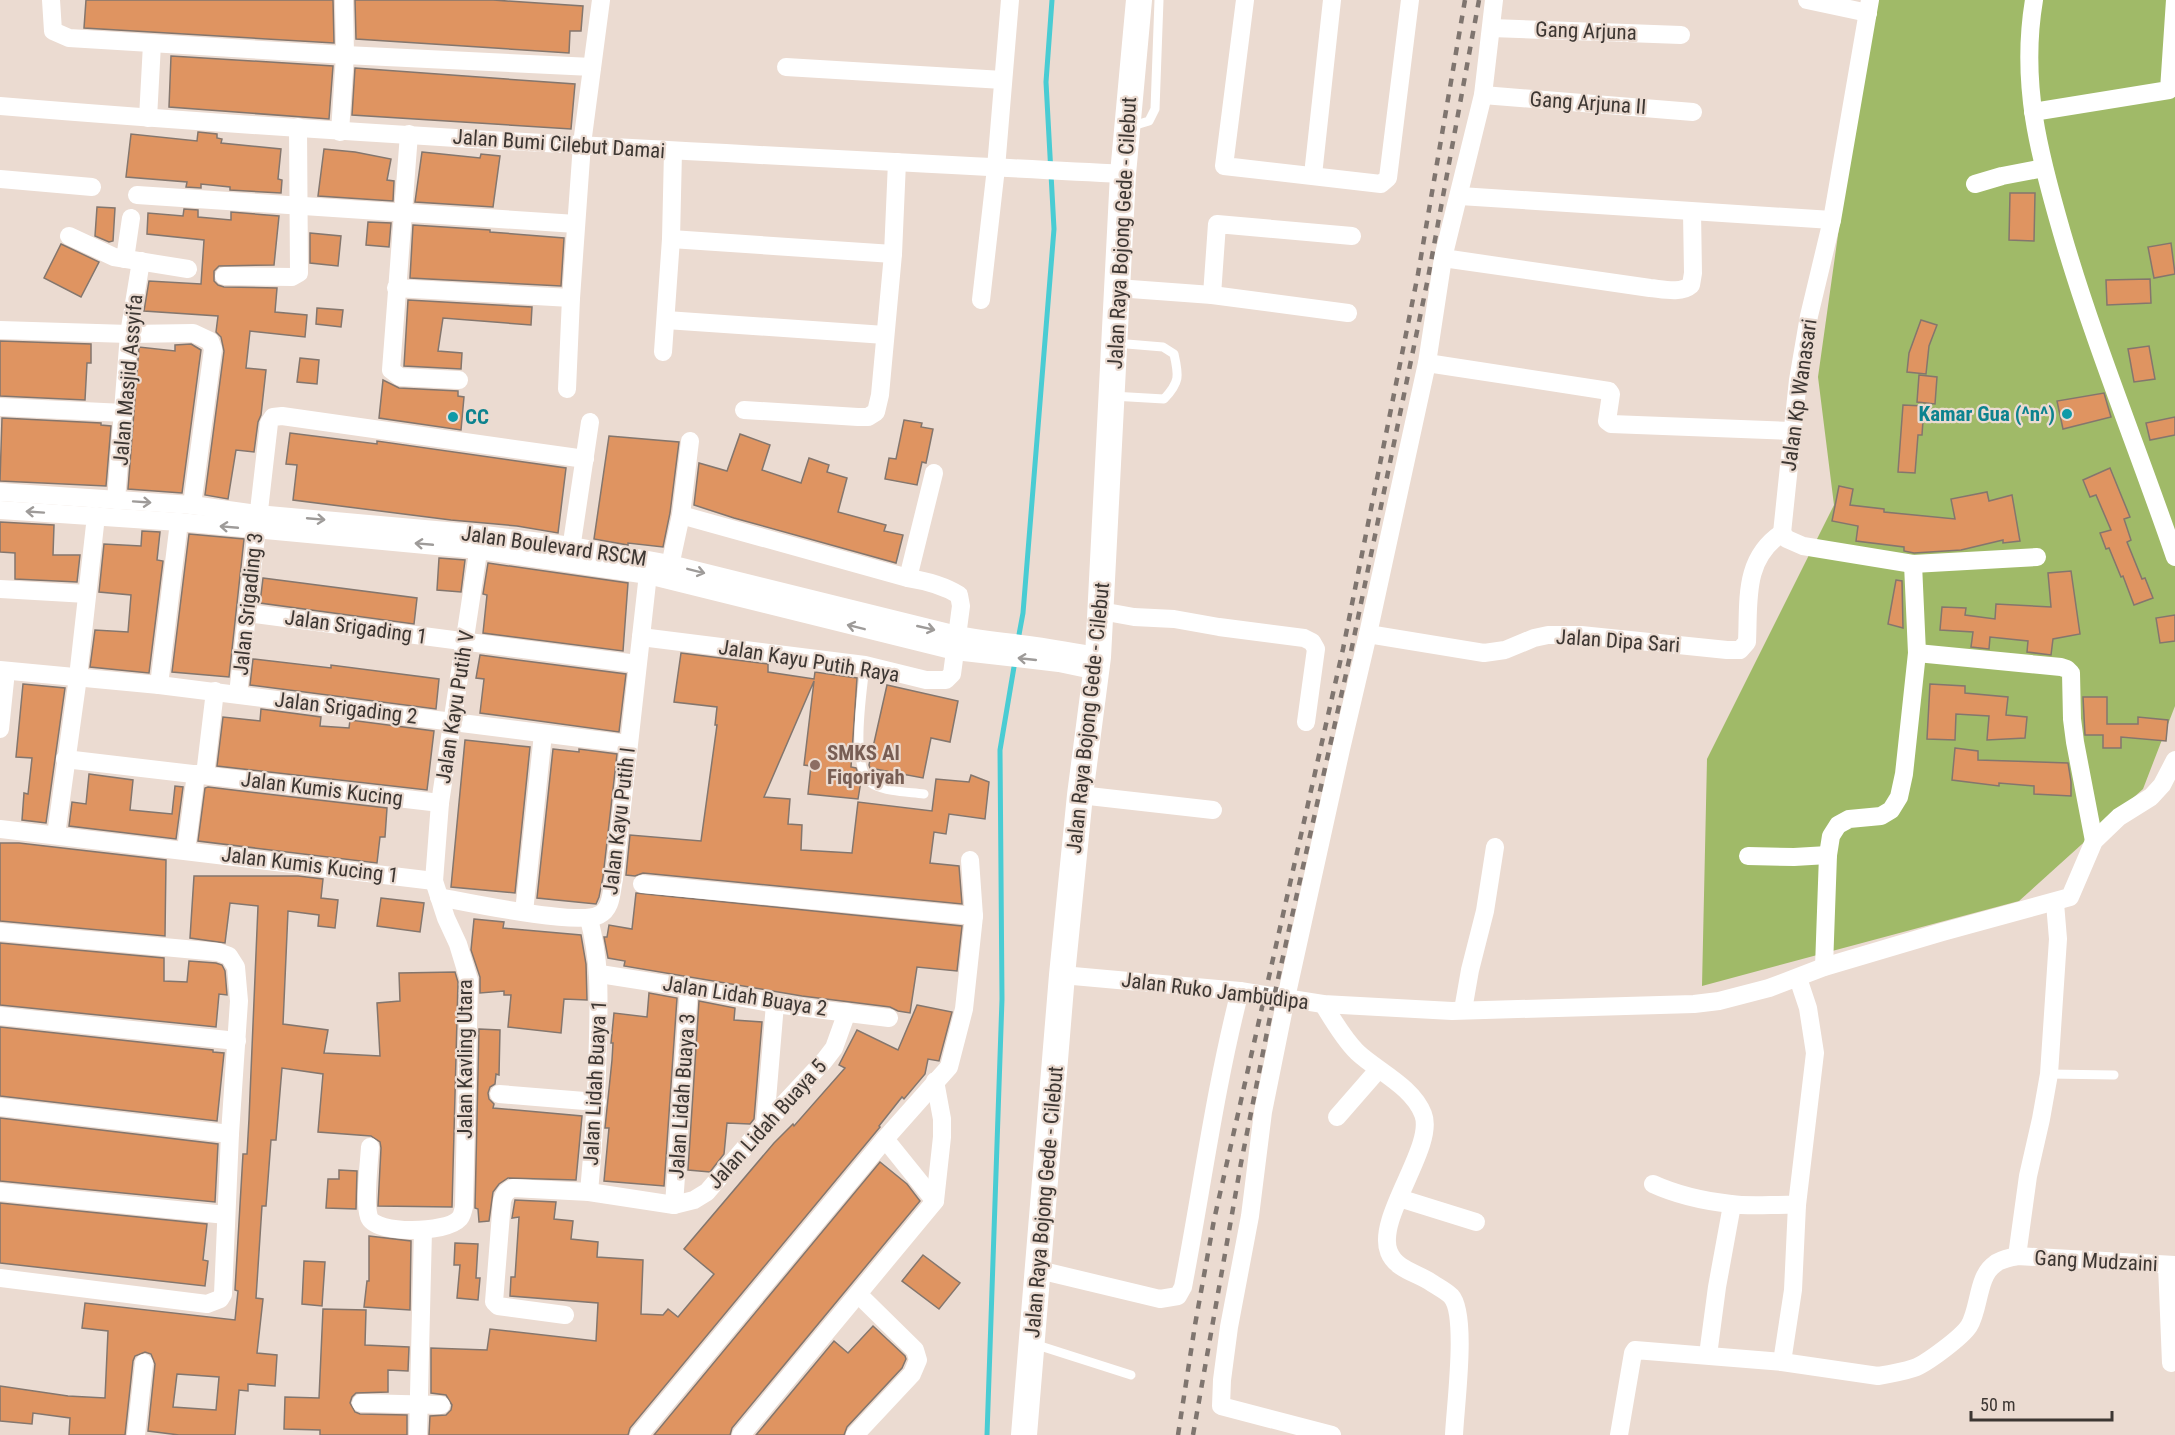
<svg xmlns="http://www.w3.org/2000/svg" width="2175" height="1435" font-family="'Roboto Condensed',sans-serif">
	<rect width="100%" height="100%" fill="#ebdbd1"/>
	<path fill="#a0ba68" d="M1876 0H2175V706L2143 789 2019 901 1702 986 1707 759 1834 505 1818 377 1857 100Z"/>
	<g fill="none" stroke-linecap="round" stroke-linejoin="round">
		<g stroke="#49ccd3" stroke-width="5">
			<path d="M1018 640 1023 613 1054 229 1046 82 1052 0"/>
			<path d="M987 1435 1002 999 1000 750 1015 661"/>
		</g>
	</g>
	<g fill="#df9461" stroke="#84766d" stroke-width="1.5" fill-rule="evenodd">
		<path d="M86 0H333L334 43 84 28Z"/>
		<path d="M355 0H493L583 6 581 31H570L569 53 356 39Z"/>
		<path d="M171 56 333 66 329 119 169 107Z"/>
		<path d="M355 68 575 84 571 129 352 115Z"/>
		<path d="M198 132 217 134V138L222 139 221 143 281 149 278 179 282 180 281 193 230 190V187L201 184V188L186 187 187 182 126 177 131 134 197 141Z"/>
		<path d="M324 149 355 152 391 159 387 180 394 181 393 201 318 196Z"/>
		<path d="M422 152 480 158 481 154 500 156 493 207 415 202Z"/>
		<path d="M2010 193H2035L2034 241 2009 240Z"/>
		<path d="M97 207 115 208 113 241 109 242 95 236Z"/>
		<path d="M184 209 198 210V217L231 220V212L279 216 274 265 219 266 214 271V281L218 285 224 287 277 288 275 312 307 315 305 337 250 331 246 368 266 370 261 415 258 422 254 452 236 450 228 499 205 495 224 351 221 337 216 332 218 316 144 311 149 281 201 284 204 240 147 234 148 213 183 216Z"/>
		<path d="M368 222 391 223 389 247 366 245Z"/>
		<path d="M413 225 490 230V232L564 238 561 286 410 278Z"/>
		<path d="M310 233 341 236 338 266 310 263Z"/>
		<path d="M2171 243 2175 274 2154 278 2148 247Z"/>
		<path d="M61 244 99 262 81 297 44 278Z"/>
		<path d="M2150 279 2151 303 2107 305 2106 280Z"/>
		<path d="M408 300 532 307 531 325 443 318 438 351 462 353 461 369 404 366Z"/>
		<path d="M317 308 343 310 341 327 316 324Z"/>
		<path d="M1921 320 1937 325 1929 346 1926 374 1907 372 1909 353Z"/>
		<path d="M0 341 91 344V363H87L85 400 0 396Z"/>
		<path d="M191 344 201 350 182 493 128 489 139 347 175 351V345Z"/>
		<path d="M2149 346 2155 379 2134 382 2128 349Z"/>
		<path d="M300 358 319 360 317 384 297 382Z"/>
		<path d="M1919 375 1937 377 1935 404 1917 402Z"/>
		<path d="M383 380 399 388 458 391V396L464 397 461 430 379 418Z"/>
		<path d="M2104 393 2111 417 2063 429 2057 401Z"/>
		<path d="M1903 405 1924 406 1922 435H1918L1915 473 1898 472Z"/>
		<path d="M2175 417V435L2150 440 2146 423Z"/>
		<path d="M2 418 101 423V425L111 426 106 486 0 481Z"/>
		<path d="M904 420 922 423 921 427 933 429 926 463 922 462 917 485 885 479 889 458 896 459Z"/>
		<path d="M290 433 377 444V441L566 468 558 533 517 526 451 520 293 500 297 465 286 464Z"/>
		<path d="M740 434 770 445 762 470 801 483 809 458 829 465 827 472 847 478 838 512 886 525 884 531 903 535 896 563 734 518 694 505 699 463 727 471Z"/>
		<path d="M609 436 679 442 670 513 663 547 628 543V545L594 539Z"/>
		<path d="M2110 468 2130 517 2124 519 2131 540 2127 542 2142 579 2145 578 2153 598 2134 605 2123 576 2121 577 2109 548 2106 549 2100 533 2111 530 2096 495 2090 497 2083 480Z"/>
		<path d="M1839 486 1853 489 1850 505 1884 509V512L1955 519 1951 499 1987 492 1989 501 2012 495 2020 541 2003 543V540L1961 550 1914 553 1904 551V547L1856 541 1858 526 1832 521Z"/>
		<path d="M0 522 54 525 53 555H80L77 582 15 579V553L0 552Z"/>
		<path d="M142 531 160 532 157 560 163 561 149 673 90 667 95 630 128 632 131 595 99 592 104 544 141 546Z"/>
		<path d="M189 534 244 539 229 677 172 672Z"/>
		<path d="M439 558 465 560 461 592 437 590Z"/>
		<path d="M488 563 628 583 623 651 483 633 487 595 483 594Z"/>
		<path d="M2071 571 2080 634 2053 639 2051 655 2027 652 2028 641 1990 637 1989 649 1971 647 1973 632 1940 630 1942 607 1966 608 1965 615 1995 619 1996 604 2051 607 2048 573Z"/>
		<path d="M263 578 417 598 414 624 260 603Z"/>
		<path d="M1896 580 1902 581 1903 628 1888 624Z"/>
		<path d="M2175 615V641L2160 643 2156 618Z"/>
		<path d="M681 653 768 664V672L814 679 815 672 857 678 851 767 856 768 861 781 858 799 808 794 811 766 804 765 814 681 764 797 790 799 788 824 802 825 801 850 852 853 858 802 932 811 936 779 969 782 971 775 989 782 985 819 949 814 946 834 934 832 930 863 959 866 962 904 643 873 635 876 626 875 630 835 701 841 717 725H715L717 707 674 702Z"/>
		<path d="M480 655 626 674 619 732 480 713 484 679 476 678Z"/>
		<path d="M253 659 331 668V665L439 679 436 709 250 685Z"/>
		<path d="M23 684 65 688 46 823 22 820 24 793 28 794 32 758 16 757Z"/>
		<path d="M1930 684 1965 686V693L2008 697 2006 715 2027 717 2025 738 1987 740 1989 716 1956 714 1955 740 1927 739Z"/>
		<path d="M887 685 958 701 950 742 931 738 923 778 870 768 869 765Z"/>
		<path d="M2083 697H2107V724H2138V717L2168 720 2166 741 2121 737V748H2103V735H2085Z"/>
		<path d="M261 709 321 717 320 726 349 728 350 720 434 731 427 790 217 766 223 717 260 721Z"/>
		<path d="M465 740 530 747 515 893 451 887Z"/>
		<path d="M1955 748 1978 751V760L2068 763 2071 782V796L2034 794V786L1999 783V786L1952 780Z"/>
		<path d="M553 749 579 752V749L617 754 603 877 599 897 596 904 537 898Z"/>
		<path d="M89 774 133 780 130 810 172 814 175 786 183 787 176 839 69 826 72 802 86 804Z"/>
		<path d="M208 787 387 808 385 837H380L377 863 198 841 205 788Z"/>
		<path d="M0 843H19L166 860 165 936 0 921Z"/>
		<path d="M194 876H298L323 879 321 898 338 900 335 928 318 926 319 915 288 911 283 1024 328 1030 324 1053 380 1056 377 1003 400 1001 399 973 455 972 458 982 452 1207 378 1206 381 1148 380 1142 371 1136 318 1132 323 1074 282 1068 276 1140H271L266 1206H262L256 1298 263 1299 257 1353 277 1355 275 1386 248 1384V1391L239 1390 235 1435H179L148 1431 155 1364 151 1354 145 1352 135 1356 133 1361 125 1435H69L70 1418 33 1413 32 1424 0 1421V1386L68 1396 105 1398 108 1331 82 1328 85 1303 235 1320 238 1291 235 1290 243 1154H247L249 1119 258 906 230 903 225 943 190 938ZM177 1374 219 1377 216 1410 173 1407Z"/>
		<path d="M636 893 962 926 957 971 917 967 910 1013 898 1011 890 1007 802 996 624 966 625 961 608 958 604 937H607L609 925 632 929Z"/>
		<path d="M381 898 424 903 420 932 377 926Z"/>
		<path d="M474 919 504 922 503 928 581 935 586 964 587 1000 564 999 561 1033 508 1027 511 995H504V991L480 993V977L471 950Z"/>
		<path d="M0 943 164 958V981L187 982 189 961 216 963 222 965 225 971 227 995 219 994 216 1027 0 1005Z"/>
		<path d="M649 993 677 998 664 1186 604 1181 609 1128H605L612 1060 613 1043H611L614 1013 647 1017Z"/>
		<path d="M699 1001 735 1008 734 1020 762 1022 754 1119 750 1124 727 1123 724 1154 710 1172 688 1170Z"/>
		<path d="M917 1005 952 1012 939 1061 928 1059 925 1074 904 1099 902 1097 879 1126 880 1127 630 1428 628 1435H429L430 1416 446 1415 451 1410 452 1405 446 1395 431 1393V1348L487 1350 490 1329 596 1341 598 1303 510 1296 511 1277H515L519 1217 512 1218 515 1200 556 1202 554 1219 573 1221 571 1239 598 1242 597 1257 643 1260 641 1314 663 1315 668 1309 678 1317 714 1274 684 1249 774 1143 793 1124 794 1126 845 1068 839 1065 857 1030 898 1050Z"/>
		<path d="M0 1027 213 1050V1052L224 1053 217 1121 0 1096Z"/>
		<path d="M479 1029 500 1030 499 1075 496 1074 495 1084 490 1087 488 1093 489 1099 494 1104 493 1108 582 1116 576 1180 508 1178 499 1184 493 1192 489 1221 479 1222 478 1209 475 1208Z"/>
		<path d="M0 1118 218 1144 215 1202 0 1181Z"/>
		<path d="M880 1162 907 1184 920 1201 732 1428 730 1435H654Z"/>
		<path d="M339 1170 357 1171 356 1209 326 1208 328 1179H339Z"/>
		<path d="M0 1203 207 1224 203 1260 208 1261 205 1286 0 1263Z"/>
		<path d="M369 1236 411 1241 410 1310 364 1307 367 1281H369Z"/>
		<path d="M455 1243 478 1244 476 1278H480L478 1300 457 1298 460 1265H454Z"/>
		<path d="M923 1255 960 1283 939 1309 902 1281Z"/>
		<path d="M304 1261 325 1262 322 1306 302 1304Z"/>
		<path d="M323 1309 366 1310 365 1345 409 1347 408 1371 388 1370V1392L356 1393 352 1397 350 1403 355 1412 360 1414 407 1415V1435H320V1430L284 1429 285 1397 319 1398Z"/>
		<path d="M873 1326 905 1356 906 1359 902 1368 847 1427 844 1435H756L834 1341 848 1353Z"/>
	</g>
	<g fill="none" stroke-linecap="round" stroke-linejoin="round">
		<g stroke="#fff" stroke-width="9">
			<path d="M1130 125 1139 124 1149 121 1155 109 1159 0"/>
			<path d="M1112 396 1164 399C1180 382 1179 376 1174 354L1163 347 1115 343"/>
			<path d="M865 665C863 690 848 772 874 785 888 792 909 792 924 794"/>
			<path d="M2049 1074 2114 1075"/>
			<path d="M1034 1344 1131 1375"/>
		</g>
		<g stroke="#fff" stroke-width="18">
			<path d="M51 0 53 31 69 38 345 55 592 67"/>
			<path d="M1245 0 1224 166 1381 184 1388 178 1410 0"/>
			<path d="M1807 0 1868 13"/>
			<path d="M1870 0 1832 220 1809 316 1798 380 1782 533 1787 539 1803 546 1913 564 2037 557"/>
			<path d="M2034 0C2020 83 2039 154 2062 233 2094 343 2138 449 2175 557"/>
			<path d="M1491 28 1681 35"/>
			<path d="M786 67 1003 80"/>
			<path d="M1483 95 1693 112"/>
			<path d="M0 106C374 137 748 154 1123 174"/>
			<path d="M2033 112 2169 90 2175 0"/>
			<path d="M148 118 152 44"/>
			<path d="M340 132 345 55 344 0"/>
			<path d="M409 134 391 370 400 377 459 380"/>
			<path d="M1313 175 1332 0"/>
			<path d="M0 179 92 187"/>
			<path d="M1975 184 2002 176 2044 168"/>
			<path d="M137 195 576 224"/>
			<path d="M1460 196 1832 220"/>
			<path d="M69 236 114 257 188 269"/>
			<path d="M671 239 893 254"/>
			<path d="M1443 258 1650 288C1662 289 1681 294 1691 285L1693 273 1692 212"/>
			<path d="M125 259 131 218"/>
			<path d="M224 276 292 277 299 273 298 127"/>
			<path d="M396 288 571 298"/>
			<path d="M1117 288 1212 295 1348 313"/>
			<path d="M1212 295 1217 224 1352 236"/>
			<path d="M981 300 996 168 1010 0"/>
			<path d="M666 320 885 335"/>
			<path d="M0 330 129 334 193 333 210 341 213 349 192 505"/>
			<path d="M663 352 671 239 673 151"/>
			<path d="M1427 363 1609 391 1611 394 1607 421 1611 424 1791 431"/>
			<path d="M567 389 571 298 582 144 601 0"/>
			<path d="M0 407 124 413"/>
			<path d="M744 410 858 417H868L876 412 880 395 893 254 897 162"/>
			<path d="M0 492 192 505 257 514 469 533 572 546 670 564 957 635C1004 643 1052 646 1098 657"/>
			<path d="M116 500 129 334 141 261"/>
			<path d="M0 510 179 522 479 550 648 575 955 651 1059 663 1097 671"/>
			<path d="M570 556 590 422"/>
			<path d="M668 575 681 515 690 441"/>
			<path d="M908 578 934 473"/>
			<path d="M0 589 87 594"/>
			<path d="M1101 611 1134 617 1174 619 1219 627 1304 638 1312 642 1316 649 1306 722"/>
			<path d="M247 613 637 664"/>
			<path d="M1368 634 1484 653 1505 650 1534 638 1548 635H1581L1727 650H1740L1747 642C1749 600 1743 559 1782 533"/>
			<path d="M641 637 865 665 926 680H946L952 674 961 606 959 595C943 585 927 581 908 578L681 515"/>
			<path d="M1917 653 2061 667 2067 669 2071 673 2072 719 2075 742 2094 841"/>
			<path d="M0 670 159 685 628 744"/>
			<path d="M159 685 179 522"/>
			<path d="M238 694 269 423 273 417 282 416 585 459"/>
			<path d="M0 729 6 671"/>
			<path d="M65 759 440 803"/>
			<path d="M205 775 215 691"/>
			<path d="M1080 795 1213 810"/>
			<path d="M0 829 434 881"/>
			<path d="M56 835 78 677 96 516"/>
			<path d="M186 850 196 774"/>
			<path d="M1748 856 1794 857 1828 855"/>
			<path d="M970 860 974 916"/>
			<path d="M439 897C466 902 578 926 599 915 612 909 611 892 614 879L649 565"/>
			<path d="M524 912 543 734"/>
			<path d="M0 932 218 952 229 956 236 967 239 1001 230 1134 223 1294 220 1299 207 1304 0 1278"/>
			<path d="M1824 967 1828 855 1831 836 1838 825 1849 819 1881 816 1891 810 1899 797 1904 774 1917 653 1913 564"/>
			<path d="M600 974 689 988 775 1004 889 1018"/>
			<path d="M1062 975 1240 991 1323 1004 1452 1011 1694 1004 1719 1001 1769 988 1824 967 1942 932 2070 897 2094 841 2119 817 2151 797 2162 785 2175 760"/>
			<path d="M1323 1004C1333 1020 1343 1038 1357 1052 1377 1071 1412 1086 1423 1114 1436 1146 1375 1218 1389 1252 1396 1270 1418 1273 1432 1283 1438 1287 1446 1291 1451 1296 1468 1314 1455 1408 1454 1435"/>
			<path d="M1463 1010 1470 970 1485 911 1495 847"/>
			<path d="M0 1016 237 1041"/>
			<path d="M499 1094 597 1102"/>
			<path d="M0 1107 230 1134"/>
			<path d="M1337 1117 1378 1070"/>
			<path d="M765 1124 775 1004"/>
			<path d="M885 1139 935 1201"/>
			<path d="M370 1147C369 1164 364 1202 369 1217 375 1235 447 1233 459 1219 462 1217 463 1210 464 1207L469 980 458 944 446 918 434 881 440 803 480 539"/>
			<path d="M1653 1184C1677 1195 1704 1201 1731 1204 1750 1207 1776 1204 1797 1205"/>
			<path d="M0 1192 226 1215"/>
			<path d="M589 1192C594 1140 597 1089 598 1037 599 995 600 960 589 919"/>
			<path d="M1399 1198 1476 1222"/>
			<path d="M674 1205 689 988"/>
			<path d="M2017 1256 2028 1176 2041 1119 2049 1074 2058 939 2055 903"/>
			<path d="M2167 1265 2171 1363"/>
			<path d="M1039 1270 1160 1299 1178 1296 1183 1287C1202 1188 1215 1088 1240 991"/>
			<path d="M565 1315 498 1306 494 1302 502 1201C504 1194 506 1191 513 1188L589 1192 674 1205 694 1200 707 1192 765 1124 824 1061 834 1048 847 1012"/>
			<path d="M1708 1355 1717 1287 1732 1205"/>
			<path d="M1782 1362 1793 1290 1797 1205 1815 1053 1808 1008 1798 978"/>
			<path d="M361 1403 441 1405"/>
			<path d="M136 1435 144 1363"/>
			<path d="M418 1435 423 1230"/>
			<path d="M639 1435 885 1139 949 1067 964 1009 974 916 642 884"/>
			<path d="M741 1435 935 1201 942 1137V1119L935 1081"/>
			<path d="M855 1435 912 1374 918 1360 915 1350 858 1294"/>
			<path d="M1332 1435 1221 1406 1222 1380 1229 1327 1250 1216 1263 1112 1286 998 1341 749 1368 634 1427 363 1443 258 1483 95 1494 0"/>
			<path d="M1619 1435 1633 1353 1635 1350 1782 1362 1878 1376C1890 1374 1902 1372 1914 1368 1926 1364 1962 1337 1969 1326 1980 1308 1977 1276 1995 1264 2001 1259 2010 1258 2017 1256L2175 1265"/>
		</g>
		<path stroke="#fff" stroke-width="26" d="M1024 1435 1062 975 1080 795 1098 657 1123 174 1139 0"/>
		<g stroke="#7f756f" stroke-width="4.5" stroke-dasharray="8 8" stroke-linecap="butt">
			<path d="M1178 1435 1195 1325 1214 1220 1343 649 1418 274 1465 0"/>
			<path d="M1193 1435 1241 1163 1274 997 1352 647 1428 278 1479 0"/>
		</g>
	</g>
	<defs><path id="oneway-shaft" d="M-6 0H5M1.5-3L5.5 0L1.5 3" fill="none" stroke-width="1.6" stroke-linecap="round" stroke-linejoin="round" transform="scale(1.5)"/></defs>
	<g stroke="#9e9b99">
		<use href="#oneway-shaft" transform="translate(142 502) rotate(4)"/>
		<use href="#oneway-shaft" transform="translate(35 512) rotate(-176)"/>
		<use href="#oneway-shaft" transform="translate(316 519) rotate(5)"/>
		<use href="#oneway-shaft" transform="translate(229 527) rotate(-175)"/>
		<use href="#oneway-shaft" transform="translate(424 544) rotate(-175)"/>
		<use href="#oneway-shaft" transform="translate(696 571) rotate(14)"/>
		<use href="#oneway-shaft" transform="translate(856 627) rotate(-166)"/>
		<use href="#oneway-shaft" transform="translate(926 628) rotate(13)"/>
		<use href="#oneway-shaft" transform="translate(1027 659) rotate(-174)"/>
	</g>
	<g fill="#0f9aa8" stroke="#ebdbd1" stroke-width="2">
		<circle cx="2067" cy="414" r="6"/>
		<circle cx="453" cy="417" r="6"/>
	</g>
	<circle fill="#8d6e63" stroke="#ebdbd1" stroke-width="2" cx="815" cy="765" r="6"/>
	<g text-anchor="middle" stroke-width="4.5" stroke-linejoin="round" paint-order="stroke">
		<g font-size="21" fill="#3d3733" stroke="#ebdbd1">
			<text transform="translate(1586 31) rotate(2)" y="7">Gang Arjuna</text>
			<text transform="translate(1588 103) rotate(4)" y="7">Gang Arjuna II</text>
			<text transform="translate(559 144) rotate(4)" y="7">Jalan Bumi Cilebut Damai</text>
			<text transform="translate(1122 233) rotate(-87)" y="7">Jalan Raya Bojong Gede - Cilebut</text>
			<text transform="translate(128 380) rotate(-85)" y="7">Jalan Masjid Assyifa</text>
			<text transform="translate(1799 395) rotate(-82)" y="7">Jalan Kp Wanasari</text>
			<text transform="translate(554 546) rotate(8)" y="7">Jalan Boulevard RSCM</text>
			<text transform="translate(248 604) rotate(-84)" y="7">Jalan Srigading 3</text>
			<text transform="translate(356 627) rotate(8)" y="7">Jalan Srigading 1</text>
			<text transform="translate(1618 641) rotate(4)" y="7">Jalan Dipa Sari</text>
			<text transform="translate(809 661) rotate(9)" y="7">Jalan Kayu Putih Raya</text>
			<text transform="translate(455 707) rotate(-81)" y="7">Jalan Kayu Putih V</text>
			<text transform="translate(346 708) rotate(7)" y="7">Jalan Srigading 2</text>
			<text transform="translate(1088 718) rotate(-84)" y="7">Jalan Raya Bojong Gede - Cilebut</text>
			<text transform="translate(322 789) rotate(7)" y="7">Jalan Kumis Kucing</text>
			<text transform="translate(619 821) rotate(-83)" y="7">Jalan Kayu Putih I</text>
			<text transform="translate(310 865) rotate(7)" y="7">Jalan Kumis Kucing 1</text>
			<text transform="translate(1215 991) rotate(7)" y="7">Jalan Ruko Jambudipa</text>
			<text transform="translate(745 996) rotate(9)" y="7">Jalan Lidah Buaya 2</text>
			<text transform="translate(465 1059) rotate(-90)" y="7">Jalan Kavling Utara</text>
			<text transform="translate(595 1083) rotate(-87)" y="7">Jalan Lidah Buaya 1</text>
			<text transform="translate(682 1096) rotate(-86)" y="7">Jalan Lidah Buaya 3</text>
			<text transform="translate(767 1124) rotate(-48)" y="7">Jalan Lidah Buaya 5</text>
			<text transform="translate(1044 1202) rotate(-85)" y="7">Jalan Raya Bojong Gede - Cilebut</text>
			<text transform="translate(2096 1261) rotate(3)" y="7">Gang Mudzaini</text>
		</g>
		<g font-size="21" font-weight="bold" fill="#0d838f" stroke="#ebdbd1" text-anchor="end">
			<text x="2055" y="421">Kamar Gua (^n^)</text>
			<text x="465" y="424" text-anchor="start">CC</text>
		</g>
		<g font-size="21" font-weight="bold" fill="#785e54" stroke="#ebdbd1" text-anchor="start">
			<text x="827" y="760">SMKS Al<tspan x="827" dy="24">Fiqoriyah</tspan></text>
		</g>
	</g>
	<path d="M1971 1411v9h141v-9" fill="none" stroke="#3d3733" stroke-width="3"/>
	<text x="1980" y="1411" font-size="18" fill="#3d3733" stroke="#ebdbd1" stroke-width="4.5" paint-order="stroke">50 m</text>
</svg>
